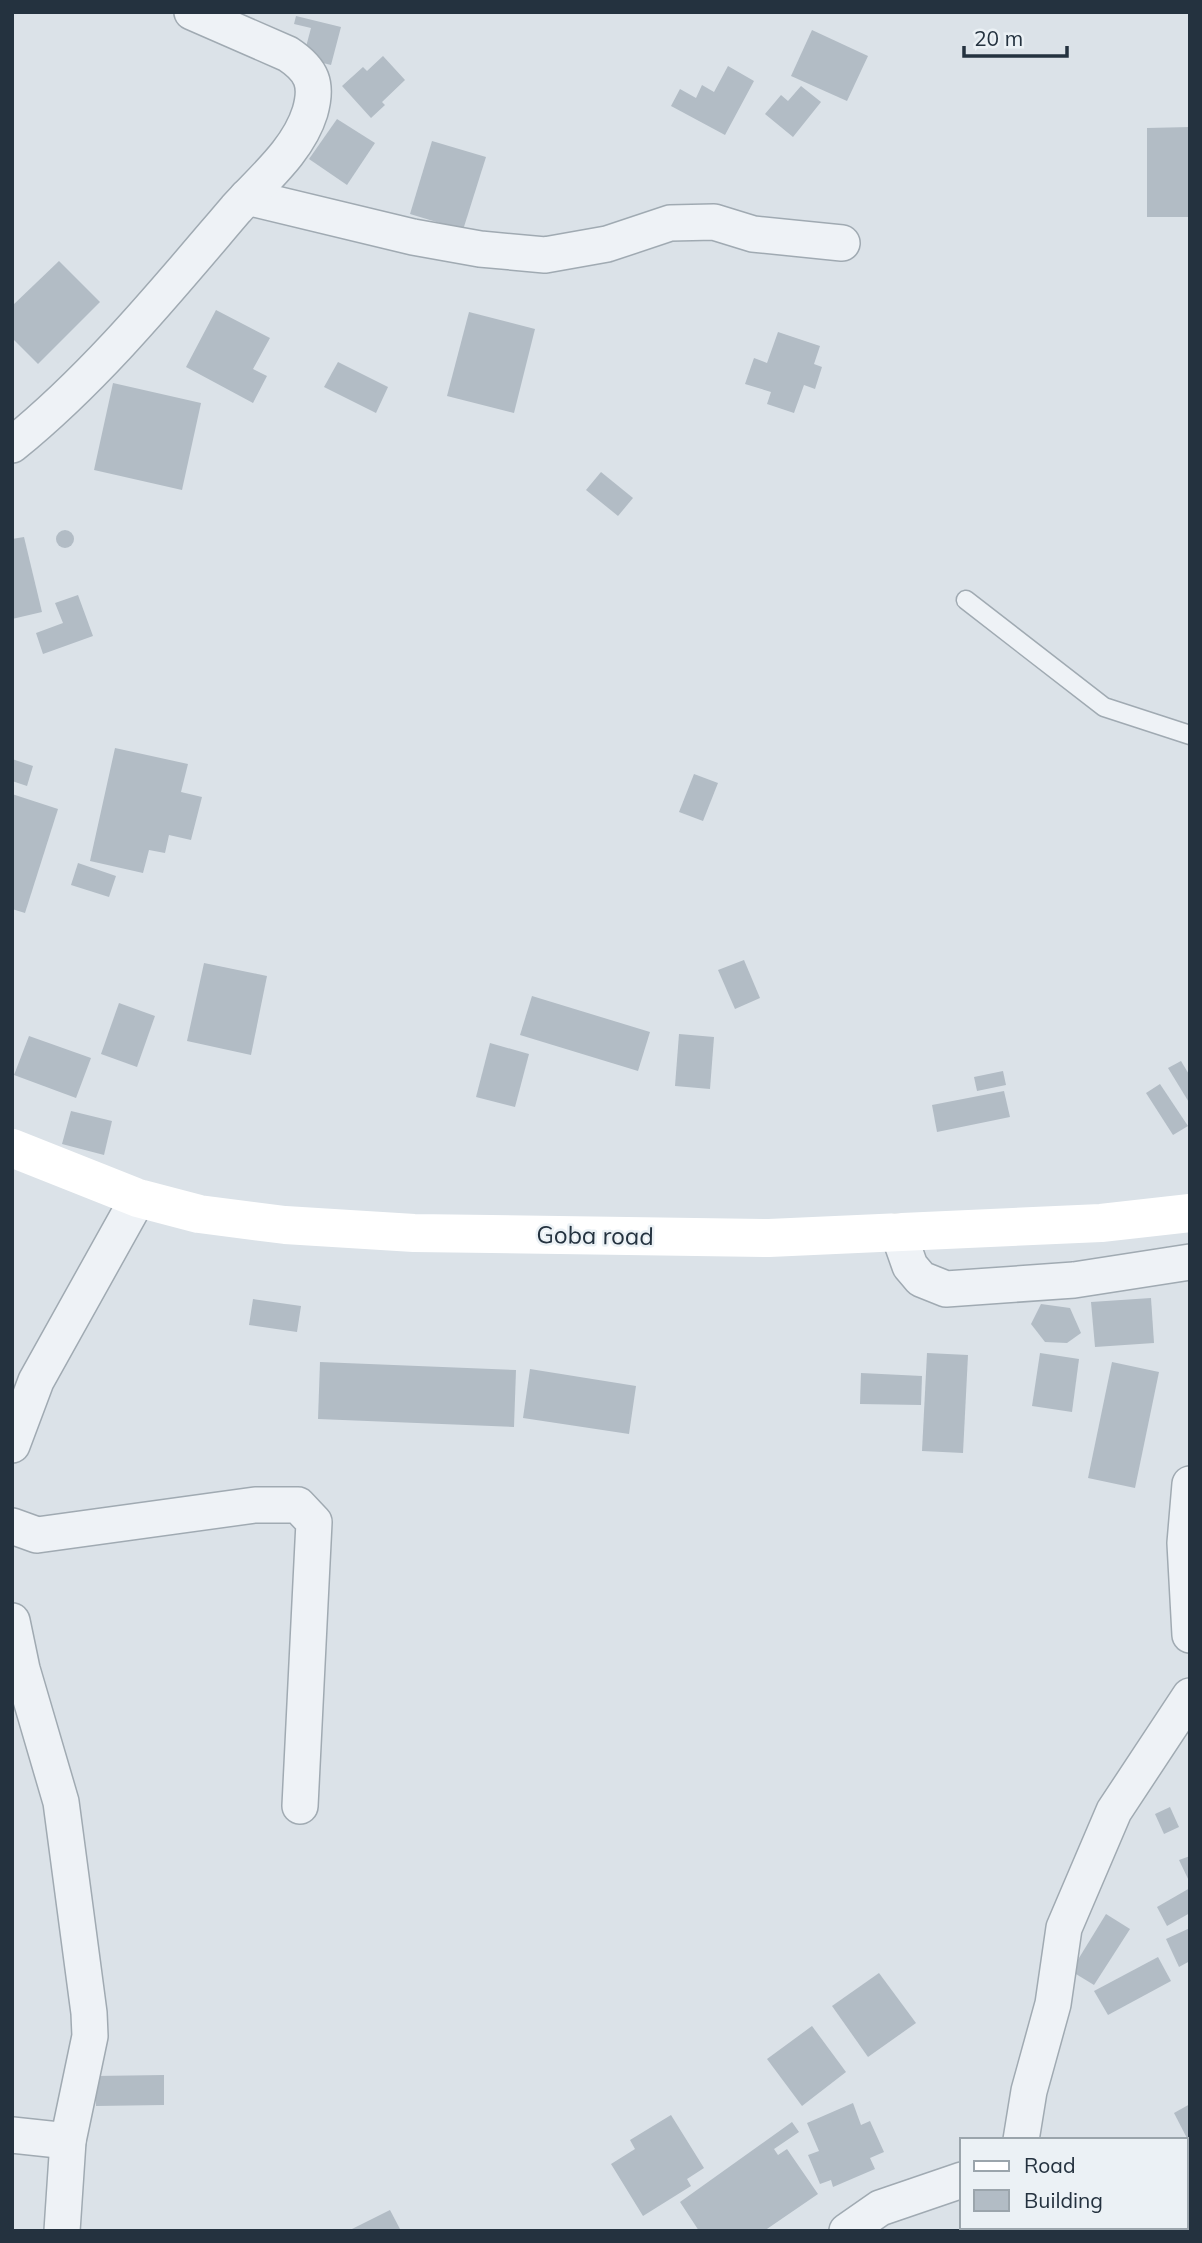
<svg xmlns="http://www.w3.org/2000/svg" width="1202" height="2243" font-family="Mulish,sans-serif">
	<rect width="100%" height="100%" fill="#dbe2e8"/>
	<g fill="#b2bcc5">
		<path d="M296 16 341 27 331 65 303 58 311 28 294 24Z"/>
		<path d="M812 30 868 56 847 101 791 76Z"/>
		<path d="M383 56 405 80 382 102 385 105 371 118 342 86 363 67 367 71Z"/>
		<path d="M728 66 754 81 725 135 671 106 680 89 696 98 702 85 714 92Z"/>
		<path d="M801 86 821 102 793 137 765 114 781 95 788 101Z"/>
		<path d="M337 119 375 143 347 185 309 159Z"/>
		<path d="M1190 127V217H1147V128Z"/>
		<path d="M432 141 486 157 463 230 410 214Z"/>
		<path d="M59 261 100 302 38 364 12 338V306Z"/>
		<path d="M216 310 270 338 253 369 267 376 253 403 186 367Z"/>
		<path d="M469 312 535 329 514 413 447 396Z"/>
		<path d="M778 332 820 346 814 364 822 367 815 389 804 385 794 413 767 404 771 392 745 384 754 358 767 363Z"/>
		<path d="M338 362 388 387 376 413 324 387Z"/>
		<path d="M113 383 201 403 182 490 94 470Z"/>
		<path d="M601 472 633 498 618 516 586 490Z"/>
		<circle cx="65" cy="539" r="9"/>
		<path d="M24 537 42 612 12 619V539Z"/>
		<path d="M78 595 93 636 43 654 36 633 63 623 55 603Z"/>
		<path d="M115 748 188 764 181 792 202 797 191 840 169 835 165 853 149 850 143 873 90 861Z"/>
		<path d="M12 759 33 766 27 786 12 781Z"/>
		<path d="M694 774 718 783 703 821 679 812Z"/>
		<path d="M12 794 58 809 25 913 12 909Z"/>
		<path d="M78 863 116 876 109 897 71 885Z"/>
		<path d="M744 960 760 998 735 1009 718 970Z"/>
		<path d="M204 963 267 976 251 1055 187 1041Z"/>
		<path d="M532 996 650 1032 638 1071 520 1035Z"/>
		<path d="M119 1003 155 1016 137 1067 101 1054Z"/>
		<path d="M679 1034 714 1037 710 1089 675 1086Z"/>
		<path d="M29 1036 91 1058 76 1098 14 1075Z"/>
		<path d="M490 1043 529 1054 515 1107 476 1097Z"/>
		<path d="M1181 1061 1190 1076V1104L1168 1068Z"/>
		<path d="M1003 1071 1006 1085 977 1091 974 1077Z"/>
		<path d="M1160 1084 1188 1126 1173 1135 1146 1093Z"/>
		<path d="M1004 1091 1010 1117 937 1132 932 1105Z"/>
		<path d="M71 1111 112 1121 104 1155 62 1144Z"/>
		<path d="M1151 1298 1154 1343 1095 1347 1091 1302Z"/>
		<path d="M253 1299 301 1306 297 1332 249 1325Z"/>
		<path d="M1041 1304 1070 1308 1081 1333 1067 1343 1045 1342 1031 1324Z"/>
		<path d="M927 1353 968 1355 963 1453 922 1451Z"/>
		<path d="M1040 1353 1079 1359 1072 1412 1032 1406Z"/>
		<path d="M320 1362 516 1370 514 1427 318 1419Z"/>
		<path d="M1112 1362 1159 1372 1135 1488 1088 1478Z"/>
		<path d="M530 1369 636 1386 629 1434 523 1418Z"/>
		<path d="M861 1373 922 1376 921 1405 860 1404Z"/>
		<path d="M1170 1807 1179 1827 1164 1834 1155 1814Z"/>
		<path d="M1190 1856V1883L1179 1860Z"/>
		<path d="M1190 1888V1913L1167 1926 1157 1907Z"/>
		<path d="M1106 1914 1130 1929 1094 1985 1071 1971Z"/>
		<path d="M1190 1928V1961L1179 1967 1166 1939Z"/>
		<path d="M1158 1957 1171 1981 1108 2015 1094 1991Z"/>
		<path d="M879 1973 916 2023 868 2057 832 2006Z"/>
		<path d="M812 2026 846 2072 802 2106 767 2059Z"/>
		<path d="M164 2075V2105L96 2106 95 2076Z"/>
		<path d="M853 2103 861 2125 870 2121 884 2152 870 2158 875 2169 833 2187 831 2180 820 2184 808 2155 819 2151 807 2123Z"/>
		<path d="M1190 2104V2144L1174 2113Z"/>
		<path d="M671 2115 704 2168 687 2179 691 2186 643 2216 611 2164 635 2149 630 2140Z"/>
		<path d="M792 2122 799 2132 774 2149 778 2155 787 2149 818 2194 764 2231H699L680 2202Z"/>
		<path d="M390 2210 401 2231H348Z"/>
	</g>
	<g fill="none" stroke-linecap="round" stroke-linejoin="round">
		<g stroke="#a0aab2" stroke-width="21">
			<path id="lane" d="M966 600 1104 707 1190 735"/>
		</g>
		<g stroke="#a0aab2" stroke-width="38">
			<g id="street">
				<path d="M247 197 413 237 480 249 545 255 607 244 670 223 714 222 753 234 842 243"/>
				<path d="M12 445C96 377 166 291 236 209 262 180 298 151 310 112 318 84 312 70 288 54L192 12"/>
				<path d="M898 1232 910 1266 921 1279 946 1289 1074 1280 1190 1262"/>
				<path d="M12 1445 36 1381 138 1198"/>
				<path d="M1190 1484 1185 1543 1190 1635"/>
				<path d="M12 1526 37 1535 255 1505H298L314 1522 300 1806"/>
				<path d="M12 1621 22 1669 61 1802 89 2013 90 2036 68 2141 62 2231"/>
				<path d="M12 2135 68 2141"/>
				<path d="M1021 2140 1029 2091 1053 2004 1064 1928 1114 1811 1190 1696"/>
				<path d="M847 2231 880 2208 962 2180"/>
				<path d="M1011 2231 1012 2227"/>
			</g>
		</g>
		<use href="#lane" stroke="#eef2f6" stroke-width="18"/>
		<use href="#street" stroke="#eef2f6" stroke-width="35"/>
		<path stroke="#fff" stroke-width="38" d="M12 1148 138 1198 199 1214 285 1225 414 1233 769 1238 1101 1223 1190 1213"/>
	</g>
	<g text-anchor="middle" stroke-width="5" stroke-linejoin="round" paint-order="stroke">
		<g font-size="24" fill="#24323f" stroke="#ebf1f5">
			<text transform="translate(595 1236) rotate(1)" y="8">Goba road</text>
		</g>
	</g>
	<rect width="1202" height="2243" fill="none" stroke="#24323f" stroke-width="28"/>
	<rect x="960" y="2138" width="228" height="91" fill="#ebf1f5" stroke="#9ba5ac" stroke-width="2"/>
	<rect x="974" y="2161" width="35" height="10" fill="#ffffff" stroke="#9ba5ac" stroke-width="2"/>
	<text x="1024" y="2173" font-size="21" fill="#24323f">Road</text>
	<rect x="974" y="2190" width="35" height="21" fill="#b2bcc5" stroke="#9ba5ac" stroke-width="2"/>
	<text x="1024" y="2208" font-size="21" fill="#24323f">Building</text>
	<path d="M964 46v10h103v-10" fill="none" stroke="#24323f" stroke-width="3.5"/>
	<text x="974" y="46" font-size="21" fill="#24323f" stroke="#ebf1f5" stroke-width="5" paint-order="stroke">20 m</text>
</svg>
